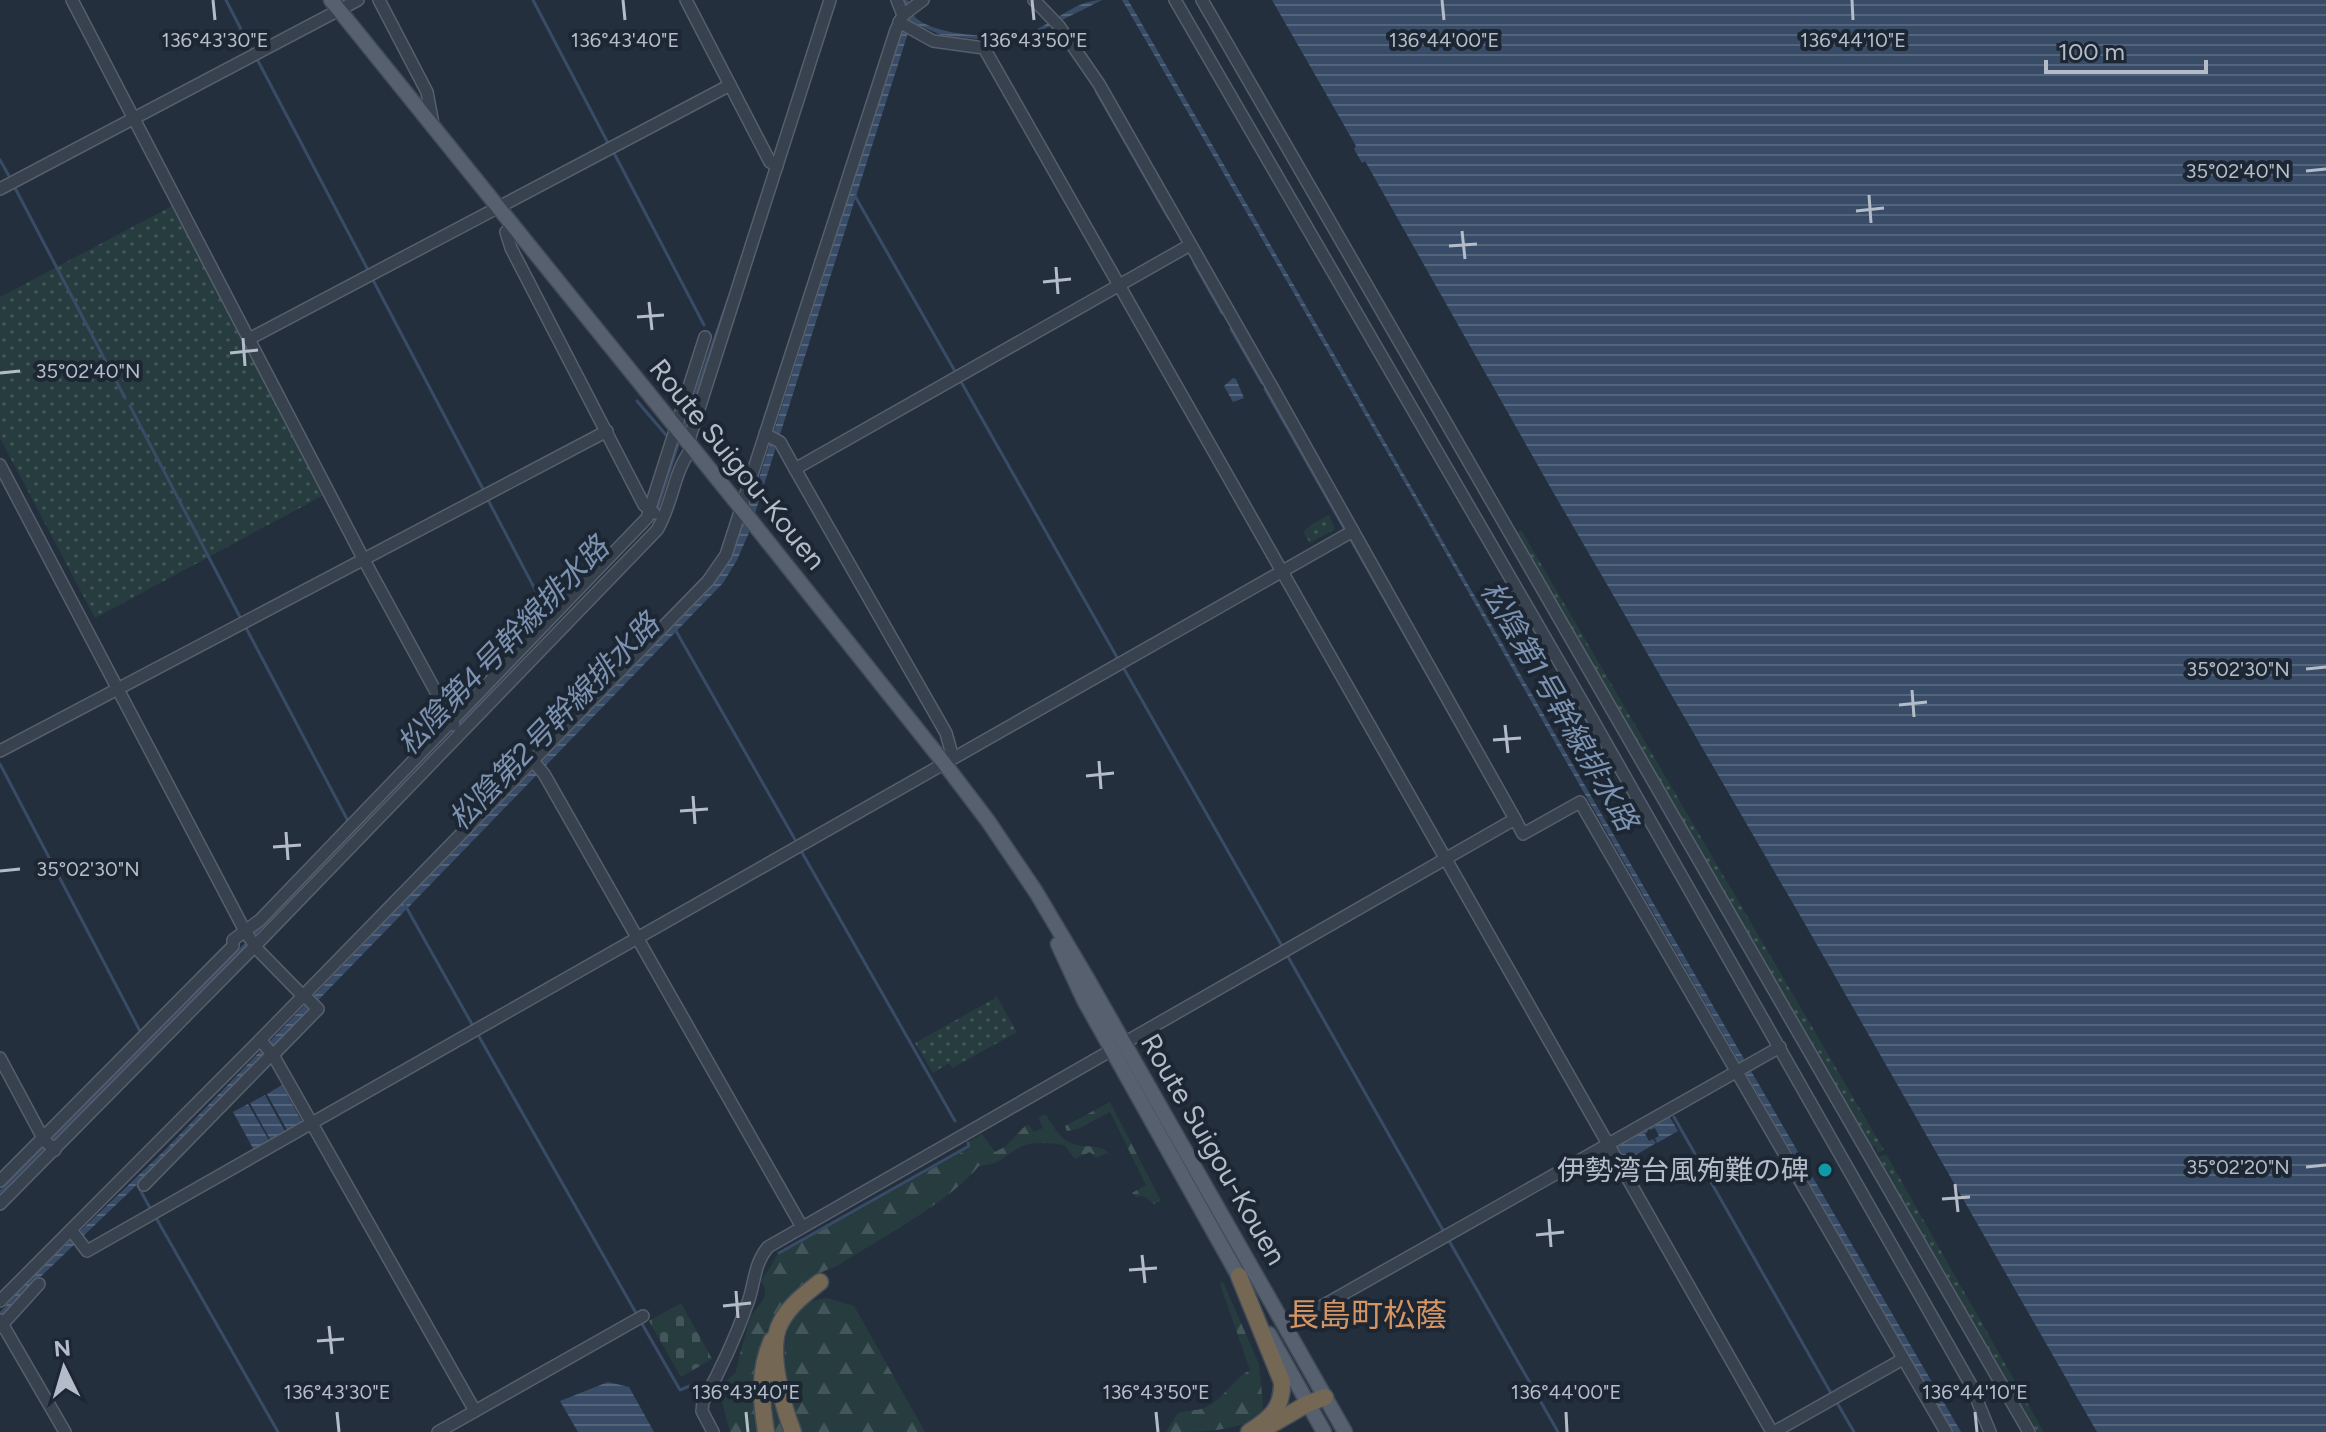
<svg xmlns="http://www.w3.org/2000/svg" width="2326" height="1432" font-family="Figtree,'Noto Sans JP',sans-serif">
	<defs>
		<pattern id="grass-dots" width="8" height="8" patternUnits="userSpaceOnUse" patternTransform="scale(2)"><rect width="8" height="8" fill="#263c3f"/><path d="M2 2h.1M6 6h.1" fill="none" stroke="#435659" stroke-width="1.8" stroke-linecap="round"/></pattern>
		<pattern id="forest-firs" width="22" height="20" patternUnits="userSpaceOnUse" patternTransform="scale(2)"><rect width="22" height="20" fill="#263c3f"/><path d="M5 1l3.5 6h-7zM16 11l3.5 6h-7z" fill="#435659"/></pattern>
		<pattern id="cemetery-stones" width="16" height="16" patternUnits="userSpaceOnUse" patternTransform="scale(2)"><rect width="16" height="16" fill="#263c3f"/><path d="M2 7V4a2 2 0 0 1 4 0v3zM10 15v-3a2 2 0 0 1 4 0v3z" fill="#435659"/></pattern>
		<pattern id="water-rules" width="6" height="5" patternUnits="userSpaceOnUse" patternTransform="scale(2)"><rect width="6" height="5" fill="#394c67"/><path d="M0 2.5h6" fill="none" stroke="#53647b"/></pattern>
	</defs>
	<rect width="100%" height="100%" fill="#242f3e"/>
	<g fill="url(#grass-dots)">
		<path d="M172 206 324 495 95 618 0 438V297Z"/>
		<path d="M1329 515 1335 529 1310 543 1303 532 1312 524Z"/>
		<path d="M1521 530 1884 1150 1878 1153 1875 1146 1872 1147 1517 533Z"/>
		<path d="M997 997 1017 1032 952 1068 949 1063 933 1073 915 1043Z"/>
		<path d="M1886 1154 2043 1431 2044 1432H2037L1878 1157Z"/>
	</g>
	<g fill="url(#forest-firs)">
		<path d="M1110 1102 1161 1201 1154 1204 1144 1196 1136 1197 1132 1193 1146 1185 1110 1112 1078 1129 1067 1131 1065 1126Z"/>
		<path d="M1045 1114C1053 1124 1058 1138 1071 1143 1087 1150 1101 1141 1112 1157L1107 1153 1096 1158 1090 1152 1075 1159 1064 1145C1050 1143 1031 1141 1019 1148 1000 1158 1002 1164 979 1166 950 1202 877 1240 837 1266 801 1277 768 1313 760 1351 755 1373 761 1408 761 1432H730L719 1390 721 1385 736 1372C739 1354 745 1339 749 1321 752 1311 765 1303 765 1292 766 1289 762 1283 761 1280 765 1275 774 1262 776 1256L971 1147 969 1142 982 1134 995 1152 1006 1146 1025 1126 1029 1125 1034 1132 1043 1128 1038 1118Z"/>
		<path d="M1223 1282 1259 1364 1264 1415C1234 1432 1200 1432 1166 1432L1178 1413C1186 1410 1196 1411 1204 1408 1223 1400 1232 1380 1250 1370L1220 1284Z"/>
		<path d="M827 1298 854 1306 925 1432H800C789 1395 762 1303 827 1298Z"/>
		<path d="M771 1368 786 1432H774L768 1398Z"/>
	</g>
	<path fill="url(#cemetery-stones)" d="M681 1303 712 1359 681 1377 649 1321Z"/>
	<g fill="url(#water-rules)">
		<path d="M903 0H908C910 5 911 13 915 17 934 37 1012 41 1035 30 1058 20 1077 0 1102 0L1026 38 996 41 941 35 914 23 908 33 748 535 737 560 723 583 167 1156 33 1284 0 1321V1312L27 1282 164 1151 405 901 709 590C731 563 740 536 749 503H751L902 30 909 18Z"/>
		<path d="M1122 0H1128L1961 1432H1953L1433 531Z"/>
		<path d="M1272 0H2326V1432H2097L1805 924 1549 485 1365 161 1362 163 1354 149 1356 146Z"/>
		<path d="M1233 378 1236 379 1244 398 1233 402 1224 386Z"/>
		<path d="M282 1085 303 1124 288 1132 267 1094Z"/>
		<path d="M265 1095 286 1133 271 1141 250 1103Z"/>
		<path d="M248 1104 270 1142 254 1150 233 1112Z"/>
		<path d="M1668 1114 1678 1131 1657 1143 1655 1138 1659 1136 1655 1128 1650 1130 1648 1126Z"/>
		<path d="M1646 1127 1648 1131 1645 1134 1649 1141 1653 1139 1656 1143 1624 1162 1614 1145Z"/>
		<path d="M608 1382 629 1387 654 1432H578L560 1401Z"/>
	</g>
	<g fill="none" stroke-linecap="round" stroke-linejoin="round">
		<g stroke="#394c67" stroke-width="3">
			<path d="M226 0 251 49"/>
			<path d="M533 0 609 145"/>
			<path d="M257 59 368 270"/>
			<path d="M1096 91 1169 219"/>
			<path d="M613 151 704 325"/>
			<path d="M0 160 9 176"/>
			<path d="M14 186 125 398"/>
			<path d="M855 196 956 373"/>
			<path d="M1194 263 1222 313"/>
			<path d="M373 280 484 491"/>
			<path d="M1231 329 1262 383"/>
			<path d="M960 380 1118 659"/>
			<path d="M1265 389 1344 528"/>
			<path d="M637 401 666 435"/>
			<path d="M130 406 241 619"/>
			<path d="M683 430 729 297"/>
			<path d="M488 500 548 614"/>
			<path d="M657 510 679 441"/>
			<path d="M1351 540 1452 718"/>
			<path d="M245 626 348 821"/>
			<path d="M676 631 797 843"/>
			<path d="M1123 667 1282 946"/>
			<path d="M459 723 654 517"/>
			<path d="M0 764 141 1033"/>
			<path d="M800 849 955 1121"/>
			<path d="M405 905 473 1026"/>
			<path d="M253 936 453 728"/>
			<path d="M1287 955 1444 1232"/>
			<path d="M477 1033 636 1313"/>
			<path d="M1674 1117 1832 1395"/>
			<path d="M51 1141 248 942"/>
			<path d="M136 1182 151 1210"/>
			<path d="M0 1192 45 1146"/>
			<path d="M155 1216 278 1432"/>
			<path d="M1448 1239 1558 1432"/>
			<path d="M779 1253 969 1146 968 1143"/>
			<path d="M641 1322 680 1390 692 1385"/>
			<path d="M1836 1401 1854 1432"/>
		</g>
		<g stroke="#565f6c" stroke-width="14">
			<g id="minor">
				<path d="M72 0 364 560 454 725"/>
				<path d="M379 0 427 92 433 124"/>
				<path d="M686 0 770 162 777 166"/>
				<path d="M897 0 903 15"/>
				<path d="M1175 0 1590 715 1971 1385 1990 1432"/>
				<path d="M1202 0 2029 1432"/>
				<path d="M899 22 933 41 984 48 1772 1432"/>
				<path d="M0 189 358 0"/>
				<path d="M512 226 506 232 511 248 644 505 654 513"/>
				<path d="M249 339 730 85"/>
				<path d="M765 434 780 442 795 469 946 733 953 758"/>
				<path d="M688 443 830 0"/>
				<path d="M0 465 245 931 257 949 303 996"/>
				<path d="M795 469 1190 245"/>
				<path d="M0 751 607 431"/>
				<path d="M532 760 544 774 802 1227"/>
				<path d="M1515 819 1523 834 1580 802 1946 1432"/>
				<path d="M260 1040 273 1055 475 1411"/>
				<path d="M273 1055 318 1009 304 995"/>
				<path d="M0 1058 44 1140 55 1150"/>
				<path d="M0 1181 233 946V940L260 920 647 518 705 337"/>
				<path d="M144 1185 272 1054"/>
				<path d="M0 1204 255 946 657 530C673 504 673 472 692 448"/>
				<path d="M71 1230 87 1251 1353 531"/>
				<path d="M0 1301 260 1040 708 581 726 555 896 30 903 15 923 0"/>
				<path d="M0 1320 65 1432"/>
				<path d="M0 1327 39 1284"/>
				<path d="M1285 1327 1780 1047"/>
				<path d="M438 1432 643 1316"/>
				<path d="M713 1432 702 1411 703 1402C720 1371 735 1339 747 1305 755 1285 753 1265 768 1247L1515 819 1272 387 1099 84 1059 26 1034 0"/>
				<path d="M1774 1432 1903 1359"/>
			</g>
		</g>
		<g stroke="#414a57" stroke-width="17">
			<g id="major">
				<path d="M331 0 741 508 944 763 988 821 1036 892 1087 978 1345 1432"/>
				<path d="M1058 944 1084 1000 1243 1284"/>
				<path d="M1269 1334 1324 1432"/>
			</g>
		</g>
		<g stroke="#434c59" stroke-width="19">
			<g id="highway">
				<path d="M1239 1276 1282 1382C1283 1408 1270 1419 1249 1432"/>
				<path d="M1269 1426 1307 1404 1325 1397"/>
				<path d="M766 1432C761 1400 758 1371 772 1340"/>
				<path d="M793 1432C783 1406 766 1348 781 1322 790 1305 805 1294 820 1282"/>
			</g>
		</g>
		<use href="#minor" stroke="#38414e" stroke-width="11"/>
		<use href="#major" stroke="#56606e" stroke-width="14"/>
		<use href="#highway" stroke="#746855" stroke-width="16"/>
	</g>
	<path fill="none" stroke="#b4bcc9" stroke-width="3" d="M213 0 215 20M623 0 625 20M1032 0 1034 20M1442 0 1444 20M1852 0 1853 20M2306 171 2326 169M1869 195 1871 223M1856 211 1884 208M1462 231 1465 259M1449 246 1477 244M1056 267 1058 294M1043 282 1071 279M649 302 652 330M637 317 664 315M243 338 245 366M230 353 258 350M0 373 20 371M2306 669 2326 667M1912 690 1914 717M1899 705 1927 702M1505 725 1508 753M1493 740 1521 738M1099 761 1101 789M1086 776 1114 773M693 796 695 824M680 811 708 809M286 832 288 860M273 847 301 845M0 871 20 869M2306 1167 2326 1165M1955 1184 1958 1212M1942 1199 1970 1197M1549 1219 1551 1247M1536 1235 1564 1232M1142 1255 1145 1283M1129 1270 1157 1268M736 1291 738 1318M723 1306 751 1303M329 1326 332 1354M317 1341 344 1339M337 1412 339 1432M746 1412 748 1432M1156 1412 1158 1432M1566 1412 1567 1432M1975 1412 1977 1432"/>
	<circle fill="#0f9aa8" stroke="#1d2633" stroke-width="3" cx="1825" cy="1170" r="8"/>
	<g text-anchor="middle" stroke-width="8" stroke-linejoin="round" paint-order="stroke">
		<g font-size="28" fill="#b4bcc9" stroke="#1d2633">
			<text transform="translate(738 464) rotate(51)" y="10">Route Suigou-Kouen</text>
			<text transform="translate(1214 1149) rotate(60)" y="10">Route Suigou-Kouen</text>
		</g>
		<g font-size="28" fill="#b4bcc9" stroke="#1d2633" text-anchor="end">
			<text x="1809" y="1180">伊勢湾台風殉難の碑</text>
		</g>
		<g font-size="30" font-style="italic" fill="#7c92b1" stroke="#1d2633">
			<text transform="translate(503 646) rotate(-46)" y="10">松陰第4号幹線排水路</text>
			<text transform="translate(1559 706) rotate(60)" y="10">松陰第1号幹線排水路</text>
			<text transform="translate(554 722) rotate(-46)" y="10">松陰第2号幹線排水路</text>
		</g>
		<g font-size="32" fill="#d59563" stroke="#1d2633">
			<text x="1367" y="1326">長島町松蔭</text>
		</g>
	</g>
	<g font-size="20" text-anchor="middle" fill="#b4bcc9" stroke="#1d2633" stroke-width="8" stroke-linejoin="round" paint-order="stroke">
		<text x="215" y="47">136°43'30"E</text>
		<text x="625" y="47">136°43'40"E</text>
		<text x="1034" y="47">136°43'50"E</text>
		<text x="1444" y="47">136°44'00"E</text>
		<text x="1853" y="47">136°44'10"E</text>
		<text x="2238" y="178">35°02'40"N</text>
		<text x="88" y="378">35°02'40"N</text>
		<text x="2238" y="676">35°02'30"N</text>
		<text x="88" y="876">35°02'30"N</text>
		<text x="2238" y="1174">35°02'20"N</text>
		<text x="337" y="1399">136°43'30"E</text>
		<text x="746" y="1399">136°43'40"E</text>
		<text x="1156" y="1399">136°43'50"E</text>
		<text x="1566" y="1399">136°44'00"E</text>
		<text x="1975" y="1399">136°44'10"E</text>
	</g>
	<g transform="translate(64 1368) rotate(355)" stroke="#1d2633" stroke-width="6" paint-order="stroke">
	<path d="M0-6L14 30L0 20L-14 30Z" fill="#b4bcc9"/>
	<text y="-12" font-size="22" font-weight="bold" text-anchor="middle" fill="#b4bcc9">N</text>
	</g>
	<path d="M2046 60v12h160v-12" fill="none" stroke="#b4bcc9" stroke-width="4"/>
	<text x="2058" y="60" font-size="24" fill="#b4bcc9" stroke="#1d2633" stroke-width="6" paint-order="stroke">100 m</text>
</svg>
